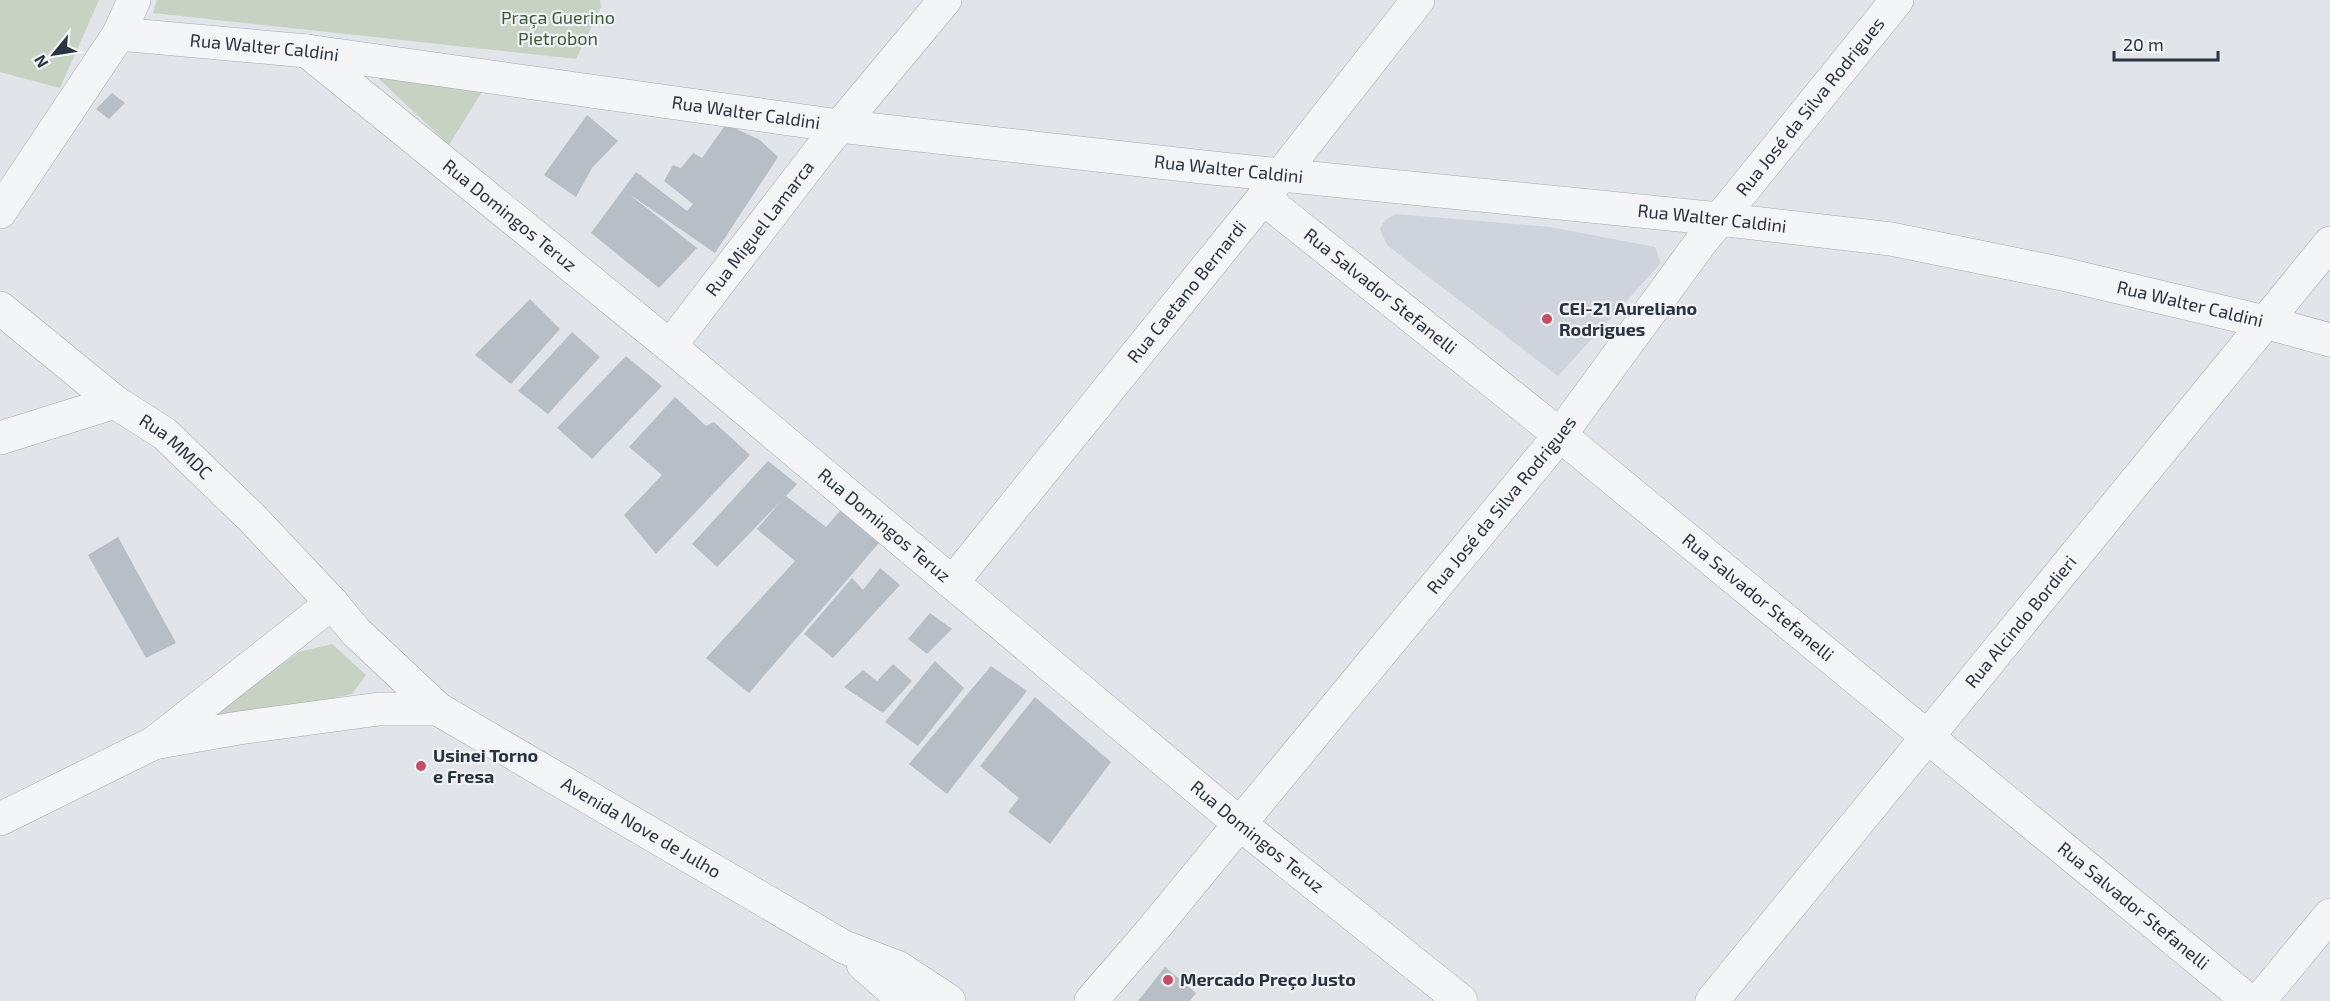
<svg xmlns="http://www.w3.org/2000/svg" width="2330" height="1001" font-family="'Exo 2',sans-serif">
	<rect width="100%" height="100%" fill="#e1e4e9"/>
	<path fill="#cfd3db" d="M1396 214 1550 227 1655 247 1661 263 1558 376 1387 245 1380 229 1385 220Z"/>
	<g fill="#c7d2c2">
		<path d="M0 0H99L60 88 0 72Z"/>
		<path d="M157 0H600L601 7 576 59 153 13Z"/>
		<path d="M376 76 483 90 449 145Z"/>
		<path d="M332 644 366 675 352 694 202 726 209 717 299 652Z"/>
	</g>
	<g fill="#b8bec5">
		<path d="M112 93 125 103 109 119 96 109Z"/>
		<path d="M587 115 618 141 592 168 576 197 544 175Z"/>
		<path d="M726 124 760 140 778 157 715 253 629 194 697 248 659 288 591 233 636 172 687 211 693 204 664 181 673 165 681 168 693 153 702 158Z"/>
		<path d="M530 299 560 329 511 384 475 355Z"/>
		<path d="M572 332 600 357 548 414 518 391Z"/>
		<path d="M626 356 662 386 592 459 557 428Z"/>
		<path d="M675 397 706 426 714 422 750 455 656 554 624 515 662 475 629 447Z"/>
		<path d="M768 461 797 484 786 496 826 527 840 511 879 543 749 693 706 658 795 561 757 529 781 501 717 567 692 544Z"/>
		<path d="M118 537 176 643 146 658 88 555Z"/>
		<path d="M880 568 900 585 833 658 804 634 852 578 863 590Z"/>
		<path d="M930 613 952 629 927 654 908 639Z"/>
		<path d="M935 661 964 688 918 746 885 722Z"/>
		<path d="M893 664 912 681 883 713 844 687 863 670 877 681Z"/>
		<path d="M991 666 1027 691 947 794 909 764Z"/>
		<path d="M1035 697 1111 762 1050 844 1008 812 1019 798 980 766Z"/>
		<path d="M1165 967 1196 993 1190 1001H1138Z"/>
	</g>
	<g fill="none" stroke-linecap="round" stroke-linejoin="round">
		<g stroke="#a6abb3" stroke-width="34">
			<g id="minor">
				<path id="s1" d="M119 34 307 51 839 126 1212 168 1719 219 1891 239 2063 274 2265 322 2330 340"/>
				<path id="s2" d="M307 51 670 346 1240 824 1461 1001"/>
				<path id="s3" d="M1263 198 1560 435 2249 1001"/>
				<path d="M0 212 119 34 134 0"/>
				<path id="s4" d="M0 308 115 402 165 434 253 519 332 603 356 632 438 709 844 947 899 968 949 1001"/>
				<path id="s5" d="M670 346 825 144 945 0"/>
				<path d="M0 438 115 402"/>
				<path id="s6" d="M952 583 1263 198 1418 0"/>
				<path d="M159 742 239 728 379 709H438"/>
				<path d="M0 819 154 743 332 603"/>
				<path d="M863 964 905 1001"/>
				<path id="s7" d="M1091 1001 1149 934 1560 435 1701 242 1897 0"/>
				<path id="s8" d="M1712 1001 2330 243"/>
				<path d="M2259 1001 2330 915"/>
			</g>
		</g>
		<use href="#minor" stroke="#f3f5f7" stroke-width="33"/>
	</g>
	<g fill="#c74d64" stroke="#f0f3f6" stroke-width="2">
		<circle cx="1547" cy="319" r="6"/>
		<circle cx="421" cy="766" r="6"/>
		<circle cx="1168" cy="980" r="6"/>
	</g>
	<g text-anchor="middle" stroke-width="4.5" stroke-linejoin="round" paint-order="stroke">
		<g font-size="18" fill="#405a38" stroke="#f0f3f6">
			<text x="558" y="24">Praça Guerino<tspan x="558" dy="21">Pietrobon</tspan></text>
		</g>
		<g font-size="18" fill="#2a3340" stroke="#f0f3f6">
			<text dy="6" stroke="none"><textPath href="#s1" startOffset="146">Rua Walter Caldini</textPath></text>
			<text dy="6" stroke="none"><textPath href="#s7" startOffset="1148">Rua José da Silva Rodrigues</textPath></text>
			<text dy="6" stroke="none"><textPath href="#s1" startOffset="632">Rua Walter Caldini</textPath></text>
			<text dy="6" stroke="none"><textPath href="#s1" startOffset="1118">Rua Walter Caldini</textPath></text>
			<text dy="6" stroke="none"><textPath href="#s2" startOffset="261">Rua Domingos Teruz</textPath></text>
			<text dy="6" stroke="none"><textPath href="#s1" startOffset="1604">Rua Walter Caldini</textPath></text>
			<text dy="6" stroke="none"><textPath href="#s5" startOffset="148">Rua Miguel Lamarca</textPath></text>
			<text dy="6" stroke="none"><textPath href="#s3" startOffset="150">Rua Salvador Stefanelli</textPath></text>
			<text dy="6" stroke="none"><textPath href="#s6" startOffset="374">Rua Caetano Bernardi</textPath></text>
			<text dy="6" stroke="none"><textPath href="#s1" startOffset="2090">Rua Walter Caldini</textPath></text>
			<text dy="6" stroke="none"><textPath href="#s4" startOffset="224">Rua MMDC</textPath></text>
			<text dy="6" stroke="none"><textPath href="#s7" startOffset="644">Rua José da Silva Rodrigues</textPath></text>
			<text dy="6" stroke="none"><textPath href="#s2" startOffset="747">Rua Domingos Teruz</textPath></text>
			<text dy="6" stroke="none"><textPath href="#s3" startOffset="636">Rua Salvador Stefanelli</textPath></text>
			<text dy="6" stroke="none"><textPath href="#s8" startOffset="489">Rua Alcindo Bordieri</textPath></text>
			<text dy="6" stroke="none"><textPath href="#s4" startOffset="831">Avenida Nove de Julho</textPath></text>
			<text dy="6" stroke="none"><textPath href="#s2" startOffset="1233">Rua Domingos Teruz</textPath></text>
			<text dy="6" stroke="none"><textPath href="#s3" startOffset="1122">Rua Salvador Stefanelli</textPath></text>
		</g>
		<g font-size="18" font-weight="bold" fill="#2a3340" stroke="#f0f3f6" text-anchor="start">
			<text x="1559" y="315">CEI-21 Aureliano<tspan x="1559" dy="21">Rodrigues</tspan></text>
			<text x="433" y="762">Usinei Torno<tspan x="433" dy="21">e Fresa</tspan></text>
			<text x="1180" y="986">Mercado Preço Justo</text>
		</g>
	</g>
	<g transform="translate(54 54) rotate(240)" stroke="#f0f3f6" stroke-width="4.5" paint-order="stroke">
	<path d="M0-4.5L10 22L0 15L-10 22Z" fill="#2a3340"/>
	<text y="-9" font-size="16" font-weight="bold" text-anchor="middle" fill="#2a3340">N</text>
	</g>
	<path d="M2114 51v9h104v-9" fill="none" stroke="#2a3340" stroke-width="3"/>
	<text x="2123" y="51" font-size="18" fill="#2a3340" stroke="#f0f3f6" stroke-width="4.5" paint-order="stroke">20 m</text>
</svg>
